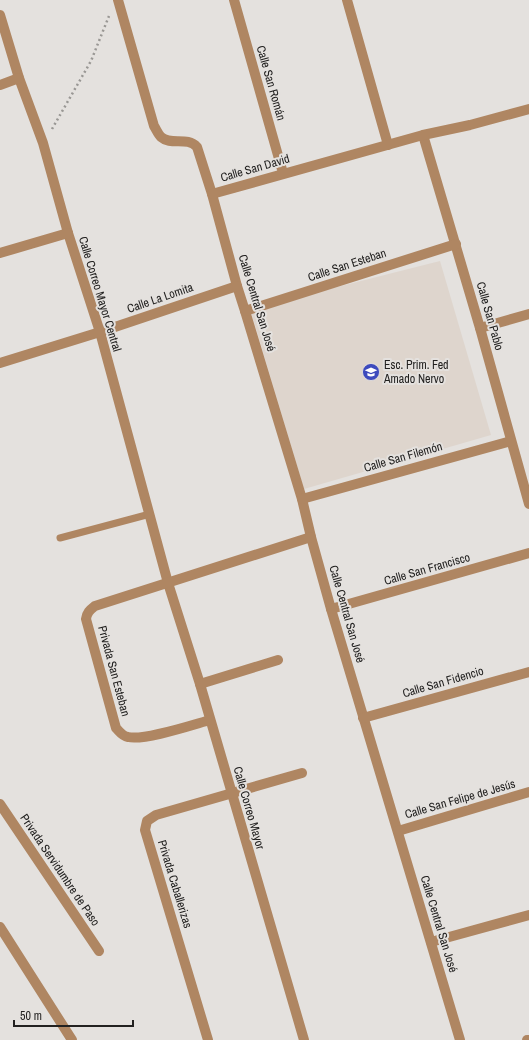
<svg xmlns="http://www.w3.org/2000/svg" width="529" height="1040" font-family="'Archivo Narrow',sans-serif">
	<rect width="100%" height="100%" fill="#e4e1de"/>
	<path fill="#ded5cd" d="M440 261 491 435 304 489 250 309Z"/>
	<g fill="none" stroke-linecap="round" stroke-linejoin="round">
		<path stroke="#999794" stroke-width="2.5" stroke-dasharray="2 3" stroke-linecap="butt" d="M52 129 91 61 109 16"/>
		<path stroke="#af8662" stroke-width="7" d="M60 538 150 514"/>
		<g stroke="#af8662" stroke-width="10">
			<path d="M118 0 154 126C156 129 158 134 161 137 171 146 187 136 197 147L212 194 237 286 245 311 302 499 311 537 331 609 460 1040"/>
			<path d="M234 0 283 173"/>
			<path d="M347 0 388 145"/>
			<path d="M0 15 19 78 43 143 68 233 100 332 168 583 200 684 304 1040"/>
			<path d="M0 85 19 78"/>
			<path d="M423 135 480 328 529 504"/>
			<path d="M212 194 423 135 470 125 529 109"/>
			<path d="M0 253 68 233"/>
			<path d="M245 311 456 244"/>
			<path d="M480 328 529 314"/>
			<path d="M0 363 100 332 237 286"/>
			<path d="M302 499 511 441"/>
			<path d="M331 609 529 553"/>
			<path d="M200 684 278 660"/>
			<path d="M363 718 529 672"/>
			<path d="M210 720C192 725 144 741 128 737 122 736 120 732 116 728L86 619C87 612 90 610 95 606L311 537"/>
			<path d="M0 804 99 951"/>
			<path d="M398 831 529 792"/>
			<path d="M0 927 72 1040"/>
			<path d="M431 942 529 915"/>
			<path d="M208 1040 145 830 147 821 156 815 302 773"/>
			<path d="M527 1040H529"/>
		</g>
	</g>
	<defs>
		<g id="school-disc" transform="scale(0.9)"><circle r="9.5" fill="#3d4abd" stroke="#e4e1de"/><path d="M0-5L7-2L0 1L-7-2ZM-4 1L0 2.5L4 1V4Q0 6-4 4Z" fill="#fff"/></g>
	</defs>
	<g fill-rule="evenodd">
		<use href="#school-disc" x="371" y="372"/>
	</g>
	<g text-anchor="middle" stroke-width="4" stroke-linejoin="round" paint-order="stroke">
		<g font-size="12" fill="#222120" stroke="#e4e1de">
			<text transform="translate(271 83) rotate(74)" y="4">Calle San Román</text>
			<text transform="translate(255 168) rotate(-16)" y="4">Calle San David</text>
			<text transform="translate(347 265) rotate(-18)" y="4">Calle San Esteban</text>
			<text transform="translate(100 294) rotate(73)" y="4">Calle Correo Mayor Central</text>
			<text transform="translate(160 298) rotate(-19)" y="4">Calle La Lomita</text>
			<text transform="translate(257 303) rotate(73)" y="4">Calle Central San José</text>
			<text transform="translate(490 316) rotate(74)" y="4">Calle San Pablo</text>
			<text transform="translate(403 457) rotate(-16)" y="4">Calle San Filemón</text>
			<text transform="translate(427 569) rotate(-16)" y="4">Calle San Francisco</text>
			<text transform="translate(347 614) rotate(74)" y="4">Calle Central San José</text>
			<text transform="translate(114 671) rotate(75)" y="4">Privada San Esteban</text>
			<text transform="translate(443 682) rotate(-16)" y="4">Calle San Fidencio</text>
			<text transform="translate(460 799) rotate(-16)" y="4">Calle San Felipe de Jesús</text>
			<text transform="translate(249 808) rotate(74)" y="4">Calle Correo Mayor</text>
			<text transform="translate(60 870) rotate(56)" y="4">Privada Servidumbre de Paso</text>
			<text transform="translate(175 884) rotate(73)" y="4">Privada Caballerizas</text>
			<text transform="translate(439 924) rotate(73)" y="4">Calle Central San José</text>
		</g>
		<g font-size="12" fill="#222120" stroke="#e4e1de" text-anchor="start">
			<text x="384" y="369">Esc. Prim. Fed<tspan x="384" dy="14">Amado Nervo</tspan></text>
		</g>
	</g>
	<path d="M14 1020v6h119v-6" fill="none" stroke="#222120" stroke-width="2"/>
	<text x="20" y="1020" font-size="12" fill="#222120" stroke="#e4e1de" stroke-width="3" paint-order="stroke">50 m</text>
</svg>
